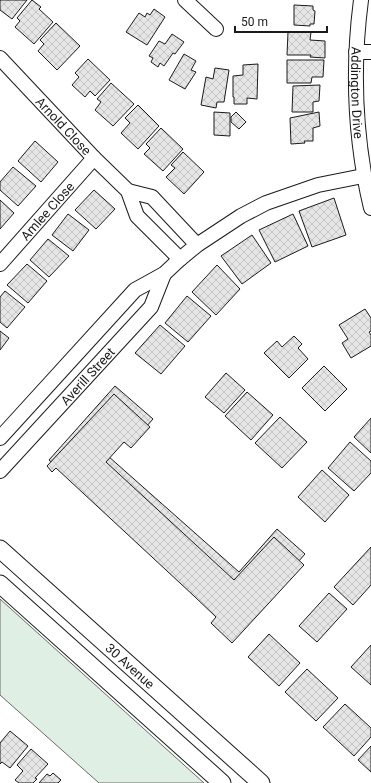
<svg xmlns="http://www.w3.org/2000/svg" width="371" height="783" font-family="Roboto,sans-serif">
	<defs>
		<pattern id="building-cross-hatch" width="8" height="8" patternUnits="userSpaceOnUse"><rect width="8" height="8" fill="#e6e6e6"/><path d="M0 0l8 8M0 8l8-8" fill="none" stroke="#c5c5c5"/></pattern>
	</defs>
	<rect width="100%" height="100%" fill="#fff"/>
	<path fill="#e0efe3" stroke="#6a6a6a" d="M0 599 204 783H99L0 695Z"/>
	<g fill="url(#building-cross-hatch)" stroke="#1a1a1a">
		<path d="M0 0H27L12 19 0 10Z"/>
		<path d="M32 0 41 7 39 9 53 22 34 44 15 27 20 21 17 18Z"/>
		<path d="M294 5 313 6V10L315 11 314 24H310V26L294 25Z"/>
		<path d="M154 9 165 17 147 45 126 32 139 13 145 17 147 13 150 15Z"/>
		<path d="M56 23 80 46 57 70 38 51 44 44 40 40Z"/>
		<path d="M288 32H311L310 40 325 41V58L310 57 311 55H287Z"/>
		<path d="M172 34 184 42 175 54 173 53 164 66 160 63 158 67 151 62 153 58 149 56 159 41 165 44Z"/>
		<path d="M184 54 196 61 191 70 196 72 185 89 169 80Z"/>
		<path d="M88 59 110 80 95 96 90 91 85 97 72 85 79 77 75 73Z"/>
		<path d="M287 60H324L323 77H312L311 83H287Z"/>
		<path d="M258 64 257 99 247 98V104H234V97H233V76L243 75V65Z"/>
		<path d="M215 68 229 70 224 102H217L216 108 201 105 206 77 213 79Z"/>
		<path d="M111 83 134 104 113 126 95 110 101 102 97 99Z"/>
		<path d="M320 85 319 101 313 102V112H292L293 86Z"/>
		<path d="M138 105 159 126 138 149 121 133 130 123 125 118Z"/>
		<path d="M214 112 230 113V136L214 135Z"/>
		<path d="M236 112 246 122 239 129 231 122V117Z"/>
		<path d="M319 112 320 126 313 128V141H304L305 143 291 144 290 118Z"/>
		<path d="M161 128 183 149 163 171 144 154 150 148 146 144Z"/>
		<path d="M35 141 58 162 41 182 18 161Z"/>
		<path d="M183 152 204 172 184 194 166 177 175 168 171 165Z"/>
		<path d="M13 167 36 186 18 206 0 190V182Z"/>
		<path d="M94 190 115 209 96 229 75 210Z"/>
		<path d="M334 198 346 235 312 247 299 211Z"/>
		<path d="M0 200 14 213 0 229Z"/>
		<path d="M68 214 89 230 73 251 52 235Z"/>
		<path d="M293 214 308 246 275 262 259 230Z"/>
		<path d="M252 235 271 263 242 284 221 256Z"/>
		<path d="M48 239 69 256 49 277 30 260Z"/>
		<path d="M27 264 47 281 28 303 7 285Z"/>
		<path d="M217 265 240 289 216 315 192 292Z"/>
		<path d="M5 291 25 307 7 328 0 322V297Z"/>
		<path d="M187 296 211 316 188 342 165 323Z"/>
		<path d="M365 309 371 318V331L369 332 371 335V346L351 358 342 343 348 339 339 325Z"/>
		<path d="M160 325 185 346 161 374 135 353Z"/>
		<path d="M0 331 9 338 0 350Z"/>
		<path d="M294 336 302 344 298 348 308 359 289 378 264 353 277 341 282 347Z"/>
		<path d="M324 366 347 389 325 411 302 388Z"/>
		<path d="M226 373 245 390 224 413 205 397Z"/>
		<path d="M115 386 153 419 136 438 129 432 108 456 239 572 277 529 305 554 239 629 49 460Z"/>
		<path d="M247 392 273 415 251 440 225 416Z"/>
		<path d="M114 394 150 427 131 448 124 442 106 462 234 580 274 537 304 565 232 643 211 623 216 617 194 596 56 468 52 472 47 466Z"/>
		<path d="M280 417 307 442 282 468 255 443Z"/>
		<path d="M371 418V453L354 437Z"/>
		<path d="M350 442 371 461V473L354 491 328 468Z"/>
		<path d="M322 470 349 495 325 522 298 497Z"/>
		<path d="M371 547V585L353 605 334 587Z"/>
		<path d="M329 593 347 609 317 642 299 626Z"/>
		<path d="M269 634 300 663 279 686 248 657Z"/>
		<path d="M371 645V685L351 667Z"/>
		<path d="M307 669 338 698 316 721 285 692Z"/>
		<path d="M345 704 371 728V737L354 756 323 727Z"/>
		<path d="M10 731 28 746 10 768 2 762 0 764V743Z"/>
		<path d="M371 746V772L358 760Z"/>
		<path d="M31 749 48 764 35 778 37 779 33 783H19L15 780 23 771 17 765Z"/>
		<path d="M53 773 61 780 58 783H39L47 774 50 776Z"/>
	</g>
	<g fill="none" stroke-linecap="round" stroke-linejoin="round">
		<g stroke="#1a1a1a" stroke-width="16">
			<g id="minor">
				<path d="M185 0 216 29"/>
				<path id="s1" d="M361 0C352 69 355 140 371 208"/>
				<path d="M356 52H371"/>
				<path id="s2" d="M0 58 94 158 128 191 137 216 180 259"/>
				<path d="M128 191 152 197 197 245"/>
				<path id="s3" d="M0 264 94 158"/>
				<path d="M0 438 135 290 164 274 180 259 197 245 241 216 266 203 318 185 363 176"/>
				<path id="s4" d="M0 471 151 307 164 274"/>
			</g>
		</g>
		<g stroke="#1a1a1a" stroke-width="19">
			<g id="major">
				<path id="s5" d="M0 549 261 783"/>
				<path d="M0 584 222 783"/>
			</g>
		</g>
		<use href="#minor" stroke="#fff" stroke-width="14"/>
		<use href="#major" stroke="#fff" stroke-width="17"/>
	</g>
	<g text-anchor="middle" stroke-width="3" stroke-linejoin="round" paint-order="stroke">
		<g font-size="13" fill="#1a1a1a" stroke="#fff">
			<text dy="5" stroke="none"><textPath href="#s1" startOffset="93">Addington Drive</textPath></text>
			<text dy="5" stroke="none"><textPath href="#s2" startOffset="93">Arnold Close</textPath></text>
			<text dy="5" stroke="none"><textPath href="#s3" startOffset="71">Amlee Close</textPath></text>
			<text dy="5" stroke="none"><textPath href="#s4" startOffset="129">Averill Street</textPath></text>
			<text dy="5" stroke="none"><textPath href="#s5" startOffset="175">30 Avenue</textPath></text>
		</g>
	</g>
	<path d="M235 26v6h92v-6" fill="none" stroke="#1a1a1a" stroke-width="2"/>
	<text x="241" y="26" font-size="12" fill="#1a1a1a" stroke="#ffffff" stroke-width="3" paint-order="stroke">50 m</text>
</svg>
